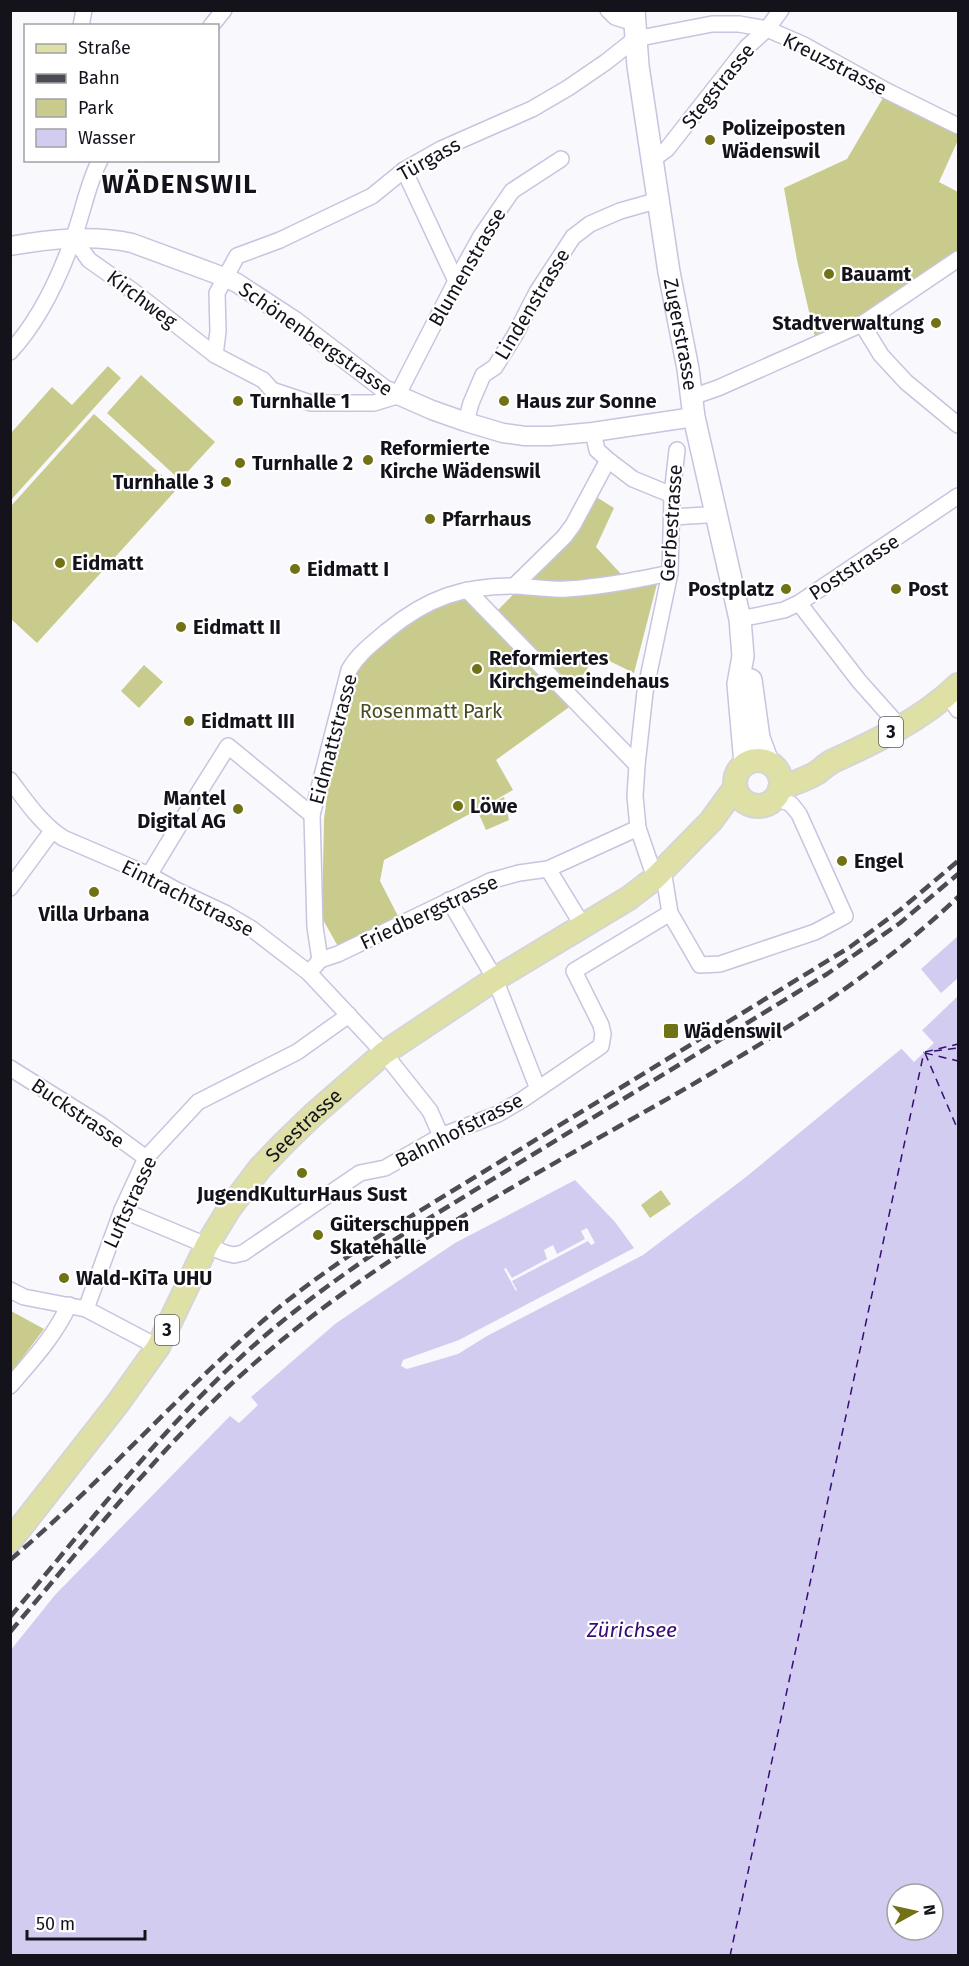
<svg xmlns="http://www.w3.org/2000/svg" width="969" height="1966" font-family="'Fira Sans',sans-serif">
	<rect width="100%" height="100%" fill="#f8f8fd"/>
	<g fill="#c9cb8c">
		<path d="M887 91 958 126V140L939 182 958 192V259L817 346 797 260 784 188 847 159Z"/>
		<path d="M108 366 121 378 11 500V433L52 387 72 405Z"/>
		<path d="M141 375 215 442 180 480 107 413Z"/>
		<path d="M94 414 177 489 37 643 11 619V506Z"/>
		<path d="M593 495 614 508 596 547 622 575 658 580 634 673 597 655 574 687 498 610 574 533Z"/>
		<path d="M468 597 572 705 496 760 513 790 481 808 504 797 509 820 486 830 477 810 384 860 380 881 401 922 340 950 322 918 324 819 328 790 355 674 361 661 432 608Z"/>
		<path d="M144 665 163 682 139 708 121 691Z"/>
		<path d="M661 1190 671 1204 650 1218 641 1205Z"/>
		<path d="M11 1311 44 1329 11 1373Z"/>
	</g>
	<g fill="#d2ccf1" fill-rule="evenodd">
		<path d="M958 936V978L941 993 921 969Z"/>
		<path d="M958 996V1955H11L10 1651 55 1595 230 1416 239 1423 258 1405 251 1397 335 1324 373 1298 455 1243 575 1180 615 1222 634 1248 459 1340 403 1360 401 1366 407 1369 458 1354 487 1336 643 1255 746 1177 912 1040ZM897 1894H933V1930H897Z"/>
	</g>
	<g fill="#f8f8fd">
		<path d="M920 1028 934 1043 914 1062 899 1046Z"/>
		<path d="M587 1228 595 1243 591 1245 588 1241 512 1281 517 1290 516 1291 504 1269 506 1268 512 1278 547 1259 544 1250 553 1245 557 1254 585 1239 581 1231Z"/>
	</g>
	<g fill="none" stroke-linecap="round" stroke-linejoin="round">
		<g stroke="#370d75" stroke-width="1.5" stroke-dasharray="8 6" stroke-linecap="butt">
			<path d="M934 1051 958 1048"/>
			<path d="M925 1052 958 1044"/>
			<path d="M925 1053 958 1130"/>
			<path d="M925 1053 958 1061"/>
			<path d="M730 1956 924 1052"/>
		</g>
		<g stroke="#c8c4df" stroke-width="18">
			<g id="minor">
				<path d="M608 10 615 17 634 23"/>
				<path d="M81 26 84 10"/>
				<path d="M211 26 224 10"/>
				<path d="M652 160 667 149 747 47 767 29 781 10"/>
				<path d="M404 170 456 281"/>
				<path d="M74 239 89 260 133 291 215 355 263 380 272 390 311 403H374L397 396 456 281 481 236 512 191 561 159"/>
				<path d="M862 324 881 355 906 382 958 425"/>
				<path d="M10 352C39 321 59 278 73 239 83 213 87 185 100 160"/>
				<path d="M215 355 218 331 217 293 237 256 280 240 372 196 404 170 441 149 532 109 568 88 606 62 635 39 712 24H739L767 29 804 45 887 91 958 126"/>
				<path d="M692 397 718 388 862 324 958 259"/>
				<path d="M466 422 471 403 483 375 495 367 515 335 537 292 573 237 590 224 620 211 659 200"/>
				<path d="M593 432 597 450 608 460 633 479 672 495"/>
				<path d="M672 517 706 515"/>
				<path d="M514 586 564 537 573 525 608 460"/>
				<path d="M467 590 637 765"/>
				<path d="M799 603 859 681 900 727"/>
				<path d="M740 619 784 610 799 603 958 496"/>
				<path d="M948 695 958 710"/>
				<path d="M10 780C26 801 40 823 63 838L149 875 178 891 225 913 252 929 309 973 384 1053 430 1111 441 1136"/>
				<path d="M548 869 583 926"/>
				<path d="M663 870 670 913 700 965 720 964 815 932 845 916 799 814 791 804 776 798"/>
				<path d="M149 875 201 789 228 746 312 815"/>
				<path d="M655 878 638 828 635 796 637 765 645 692 670 573 672 495 677 450"/>
				<path d="M10 888 52 831"/>
				<path d="M449 900 495 979 538 1089"/>
				<path d="M320 960 338 954 490 881 519 873 548 869 638 828"/>
				<path d="M309 973 320 960 315 927 312 815 349 670C358 654 372 644 387 631 427 598 464 585 517 586 533 587 550 590 567 589 602 587 636 580 670 573"/>
				<path d="M10 1068 101 1125 146 1158"/>
				<path d="M122 1210 225 1253 234 1255 243 1253 360 1173 385 1168 441 1136 498 1114 522 1100 601 1046 603 1034 601 1025 574 971 670 913"/>
				<path d="M10 1290 24 1297 86 1309 158 1347"/>
				<path d="M86 1309 122 1210 146 1158 198 1102 297 1052 349 1015"/>
				<path d="M10 1386C33 1359 54 1337 69 1305"/>
			</g>
		</g>
		<g stroke="#c8c4df" stroke-width="21">
			<path id="tertiary" d="M10 246C50 239 92 234 132 243L224 277 237 283 295 321 384 389 432 410 466 422 503 433 525 436H550L593 432 694 417"/>
		</g>
		<g stroke="#c8c4df" stroke-width="24">
			<g id="secondary">
				<path id="s1" d="M634 10 638 66 669 272 688 369 694 417 740 619 743 656 738 684 745 764"/>
				<path d="M751 680 759 738 768 762"/>
			</g>
		</g>
		<g stroke="#d5d5d6" stroke-width="26">
			<g id="primary">
				<circle cx="758" cy="783" r="23"/>
				<path d="M780 789C793 783 807 779 818 772 823 768 827 764 833 761 877 741 923 719 958 685"/>
				<path id="s2" d="M10 1541 118 1403 158 1347 207 1245 229 1209 260 1168 284 1143 313 1115 384 1053 495 979 629 898 655 878 711 821 735 788"/>
			</g>
		</g>
		<use href="#minor" stroke="#fff" stroke-width="15"/>
		<use href="#tertiary" stroke="#fff" stroke-width="18"/>
		<use href="#secondary" stroke="#fff" stroke-width="21"/>
		<use href="#primary" stroke="#dfe0a6" stroke-width="22"/>
		<g stroke="#4d4c54" stroke-width="4.5" stroke-dasharray="12 6" stroke-linecap="butt">
			<path d="M10 1560C94 1489 167 1407 248 1334 291 1295 338 1262 387 1231L850 947 900 910 958 861"/>
			<path d="M10 1617C80 1534 148 1446 226 1371 281 1318 342 1274 405 1233L827 974 900 923 958 874"/>
			<path d="M10 1632C81 1549 148 1462 228 1387 285 1334 347 1288 413 1246 499 1194 588 1144 676 1094 776 1036 874 977 958 897"/>
		</g>
	</g>
	<g fill="#717115" stroke="#fff" stroke-width="2">
		<circle cx="710" cy="140" r="6"/>
		<circle cx="829" cy="274" r="6"/>
		<circle cx="936" cy="323" r="6"/>
		<circle cx="238" cy="401" r="6"/>
		<circle cx="504" cy="401" r="6"/>
		<circle cx="368" cy="460" r="6"/>
		<circle cx="240" cy="463" r="6"/>
		<circle cx="226" cy="482" r="6"/>
		<circle cx="430" cy="519" r="6"/>
		<circle cx="60" cy="563" r="6"/>
		<circle cx="295" cy="569" r="6"/>
		<circle cx="786" cy="589" r="6"/>
		<circle cx="896" cy="589" r="6"/>
		<circle cx="181" cy="627" r="6"/>
		<circle cx="477" cy="669" r="6"/>
		<circle cx="189" cy="721" r="6"/>
		<circle cx="458" cy="806" r="6"/>
		<circle cx="238" cy="809" r="6"/>
		<circle cx="842" cy="861" r="6"/>
		<circle cx="94" cy="892" r="6"/>
		<rect x="663" y="1023" width="16" height="16" rx="3"/>
		<circle cx="302" cy="1173" r="6"/>
		<circle cx="318" cy="1235" r="6"/>
		<circle cx="64" cy="1278" r="6"/>
	</g>
	<g text-anchor="middle" stroke-width="4.5" stroke-linejoin="round" paint-order="stroke">
		<g fill="#fff" stroke="#5a5a60" stroke-width="1.5">
			<rect x="879" y="717" width="24" height="30" rx="4.5"/>
			<rect x="155" y="1315" width="24" height="30" rx="4.5"/>
		</g>
		<g font-size="18" font-weight="bold" fill="#14131c">
			<text x="891" y="738">3</text>
			<text x="167" y="1336">3</text>
		</g>
		<g font-size="20" fill="#14131c" stroke="#fff">
			<text transform="translate(835 64) rotate(27)" y="7">Kreuzstrasse</text>
			<text transform="translate(718 86) rotate(-51)" y="7">Stegstrasse</text>
			<text transform="translate(429 159) rotate(-29)" y="7">Türgass</text>
			<text transform="translate(467 267) rotate(-60)" y="7">Blumenstrasse</text>
			<text transform="translate(142 299) rotate(37)" y="7">Kirchweg</text>
			<text transform="translate(532 304) rotate(-59)" y="7">Lindenstrasse</text>
			<text dy="7" stroke="none"><textPath href="#s1" startOffset="328">Zugerstrasse</textPath></text>
			<text transform="translate(316 339) rotate(35)" y="7">Schönenbergstrasse</text>
			<text transform="translate(671 523) rotate(-86)" y="7">Gerbestrasse</text>
			<text transform="translate(854 567) rotate(-33)" y="7">Poststrasse</text>
			<text transform="translate(333 739) rotate(-75)" y="7">Eidmattstrasse</text>
			<text transform="translate(188 898) rotate(27)" y="7">Eintrachtstrasse</text>
			<text transform="translate(429 912) rotate(-25)" y="7">Friedbergstrasse</text>
			<text transform="translate(78 1113) rotate(34)" y="7">Buckstrasse</text>
			<text dy="7" stroke="none"><textPath href="#s2" startOffset="512">Seestrasse</textPath></text>
			<text transform="translate(459 1130) rotate(-27)" y="7">Bahnhofstrasse</text>
			<text transform="translate(130 1202) rotate(-65)" y="7">Luftstrasse</text>
		</g>
		<g font-size="20" font-weight="bold" fill="#14131c" stroke="#fff" text-anchor="start">
			<text x="722" y="135">Polizeiposten<tspan x="722" dy="23">Wädenswil</tspan></text>
			<text x="841" y="281">Bauamt</text>
			<text x="924" y="330" text-anchor="end">Stadtverwaltung</text>
			<text x="250" y="408">Turnhalle 1</text>
			<text x="516" y="408">Haus zur Sonne</text>
			<text x="380" y="455">Reformierte<tspan x="380" dy="23">Kirche Wädenswil</tspan></text>
			<text x="252" y="470">Turnhalle 2</text>
			<text x="214" y="489" text-anchor="end">Turnhalle 3</text>
			<text x="442" y="526">Pfarrhaus</text>
			<text x="72" y="570">Eidmatt</text>
			<text x="307" y="576">Eidmatt I</text>
			<text x="774" y="596" text-anchor="end">Postplatz</text>
			<text x="908" y="596">Post</text>
			<text x="193" y="634">Eidmatt II</text>
			<text x="489" y="665">Reformiertes<tspan x="489" dy="23">Kirchgemeindehaus</tspan></text>
			<text x="201" y="728">Eidmatt III</text>
			<text x="226" y="805" text-anchor="end">Mantel<tspan x="226" dy="23">Digital AG</tspan></text>
			<text x="470" y="813">Löwe</text>
			<text x="854" y="868">Engel</text>
			<text x="94" y="921" text-anchor="middle">Villa Urbana</text>
			<text x="684" y="1038">Wädenswil</text>
			<text x="302" y="1201" text-anchor="middle">JugendKulturHaus Sust</text>
			<text x="330" y="1231">Güterschuppen<tspan x="330" dy="23">Skatehalle</tspan></text>
			<text x="76" y="1285">Wald-KiTa UHU</text>
		</g>
		<g font-size="20" fill="#4b4b21" stroke="#fff">
			<text x="431" y="718">Rosenmatt Park</text>
		</g>
		<g font-size="21" font-style="italic" fill="#370d75" stroke="#fff">
			<text x="632" y="1637">Zürichsee</text>
		</g>
		<g font-size="26" font-weight="bold" letter-spacing="1.5" fill="#14131c" stroke="#fff">
			<text x="180" y="193">WÄDENSWIL</text>
		</g>
	</g>
	<rect width="969" height="1966" fill="none" stroke="#14131c" stroke-width="24"/>
	<rect x="24" y="24" width="195" height="138" fill="#ffffff" stroke="#a1a1a4" stroke-width="1.5"/>
	<rect x="36" y="44" width="30" height="9" fill="#dfe0a6" stroke="#a1a1a4" stroke-width="1.5"/>
	<text x="78" y="54" font-size="18" fill="#14131c">Straße</text>
	<rect x="36" y="74" width="30" height="9" fill="#4d4c54" stroke="#a1a1a4" stroke-width="1.5"/>
	<text x="78" y="84" font-size="18" fill="#14131c">Bahn</text>
	<rect x="36" y="99" width="30" height="18" fill="#c9cb8c" stroke="#a1a1a4" stroke-width="1.5"/>
	<text x="78" y="114" font-size="18" fill="#14131c">Park</text>
	<rect x="36" y="129" width="30" height="18" fill="#d2ccf1" stroke="#a1a1a4" stroke-width="1.5"/>
	<text x="78" y="144" font-size="18" fill="#14131c">Wasser</text>
	<g transform="translate(915 1912) rotate(82)"><circle r="28" fill="#ffffff" stroke="#a1a1a4" stroke-width="1.5"/>
	<path d="M0-4.5L10 22L0 15L-10 22Z" fill="#717115"/>
	<text y="-9" font-size="16" font-weight="bold" text-anchor="middle" fill="#14131c">N</text>
	</g>
	<path d="M27 1930v9h118v-9" fill="none" stroke="#14131c" stroke-width="3"/>
	<text x="36" y="1930" font-size="18" fill="#14131c" stroke="#ffffff" stroke-width="4.5" paint-order="stroke">50 m</text>
</svg>
